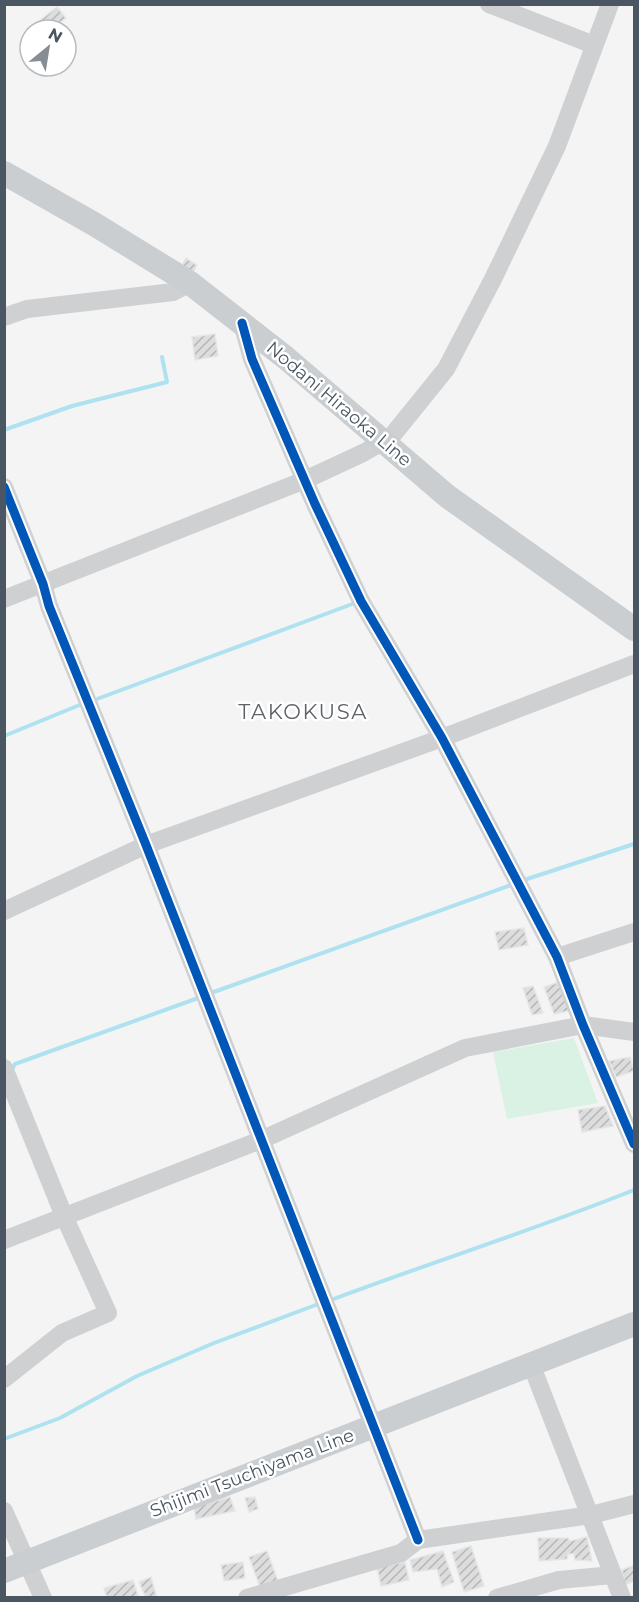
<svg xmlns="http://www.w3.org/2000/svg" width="639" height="1602" font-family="Montserrat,sans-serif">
	<defs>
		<pattern id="building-hatch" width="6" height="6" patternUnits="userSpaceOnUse" patternTransform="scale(1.5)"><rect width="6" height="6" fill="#ddddde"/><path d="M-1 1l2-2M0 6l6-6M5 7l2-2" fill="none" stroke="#b5b6b7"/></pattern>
	</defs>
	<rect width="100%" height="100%" fill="#f4f4f4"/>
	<path fill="#d9f2e3" d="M574 1038 598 1103 507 1119 493 1052Z"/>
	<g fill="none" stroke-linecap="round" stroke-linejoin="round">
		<g stroke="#aee2f0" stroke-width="4">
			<path d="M4 430 72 406 167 382 162 357"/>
			<path d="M97 699 355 603"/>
			<path d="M4 736 82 704"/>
			<path d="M524 880 634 844"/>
			<path d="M211 993 514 884"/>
			<path d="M11 1071 15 1064 201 997"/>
			<path d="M331 1300C432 1262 534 1230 634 1190"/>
			<path d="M4 1439 60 1418 137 1376 214 1343 321 1303"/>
		</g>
	</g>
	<g fill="url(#building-hatch)" stroke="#e5e6e7" stroke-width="1.5">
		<path d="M57 7 66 18 50 30H32L30 28Z"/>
		<path d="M186 258 197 265 193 273 182 266Z"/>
		<path d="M215 334 218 356 195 360 192 337Z"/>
		<path d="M524 928 528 945 499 950 495 932Z"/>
		<path d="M559 982 569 1011 554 1014 544 987Z"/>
		<path d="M533 986 543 1013 532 1015 523 988Z"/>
		<path d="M630 1057 634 1071 616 1077 609 1061Z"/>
		<path d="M605 1106 613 1126 582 1132 578 1110Z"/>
		<path d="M230 1497 235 1511 196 1519 194 1507Z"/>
		<path d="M255 1497 258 1509 249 1512 245 1498Z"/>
		<path d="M587 1537 592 1561 575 1560 574 1554H568L567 1559 539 1561 538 1538H568L570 1541Z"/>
		<path d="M471 1546 484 1586 464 1592 452 1552Z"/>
		<path d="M267 1551 278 1581 260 1587 249 1557Z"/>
		<path d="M443 1551 454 1582 442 1587 437 1569 413 1572 410 1560Z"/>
		<path d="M243 1562 245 1578 224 1581 221 1565Z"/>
		<path d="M405 1562 409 1580 381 1586 377 1567Z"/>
		<path d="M634 1565V1581L625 1585 622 1570Z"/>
		<path d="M151 1577 157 1598H146L139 1582Z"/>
		<path d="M133 1580 139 1598H107L104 1588Z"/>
	</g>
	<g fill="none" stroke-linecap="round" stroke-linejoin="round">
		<g stroke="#ced0d2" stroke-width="18">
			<path d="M489 4 594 45"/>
			<path d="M4 317 27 309 173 292 190 283"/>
			<path d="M242 323 252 359 315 504 361 601 442 738 557 957 583 1025 634 1144"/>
			<path d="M4 487 43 584 49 606 146 845 418 1540"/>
			<path d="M4 599 305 480 363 453 391 437 446 369 493 279 557 146 610 4"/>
			<path d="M4 911 146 845 442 738 634 664"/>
			<path d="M557 957 634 932"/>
			<path d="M4 1068 64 1216 108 1313 62 1333 4 1379"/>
			<path d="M4 1240 261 1140 465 1048 583 1025 634 1032"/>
			<path d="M531 1364 622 1598"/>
			<path d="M4 1511 43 1598"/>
			<path d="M247 1598 401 1553 418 1540 591 1515 634 1504"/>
			<path d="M497 1598 559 1580 613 1575"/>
		</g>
		<g stroke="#caced1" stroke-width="24">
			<path d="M4 173 94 224 190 283 286 358 447 496 634 629"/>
			<path d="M4 1571 634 1324"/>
		</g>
		<g stroke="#fff" stroke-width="13">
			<g id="cycleway">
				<path d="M242 323 252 359 315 504 361 601 442 738 557 957 583 1025 634 1144"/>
				<path d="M4 487 43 584 49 606 146 845 418 1540"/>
			</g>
		</g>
		<use href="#cycleway" stroke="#0057b8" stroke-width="9"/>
	</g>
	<g text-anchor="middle" stroke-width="5" stroke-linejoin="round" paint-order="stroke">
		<g font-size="18" fill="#4a5661" stroke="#fff">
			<text transform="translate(339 404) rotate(40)" y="6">Nodani Hiraoka Line</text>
			<text transform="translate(252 1473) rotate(-21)" y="6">Shijimi Tsuchiyama Line</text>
		</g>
		<g font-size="21" letter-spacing="1.5" fill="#5f6368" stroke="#fff">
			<text x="303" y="719">TAKOKUSA</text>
		</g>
	</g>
	<rect width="639" height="1602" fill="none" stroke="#4a5661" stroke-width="12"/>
	<g transform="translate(48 48) rotate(30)"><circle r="28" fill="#ffffff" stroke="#b7bbc0" stroke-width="1.5"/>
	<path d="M0-4.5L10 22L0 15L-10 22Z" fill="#868d94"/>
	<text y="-9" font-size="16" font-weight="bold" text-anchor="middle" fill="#4a5661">N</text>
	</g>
</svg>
